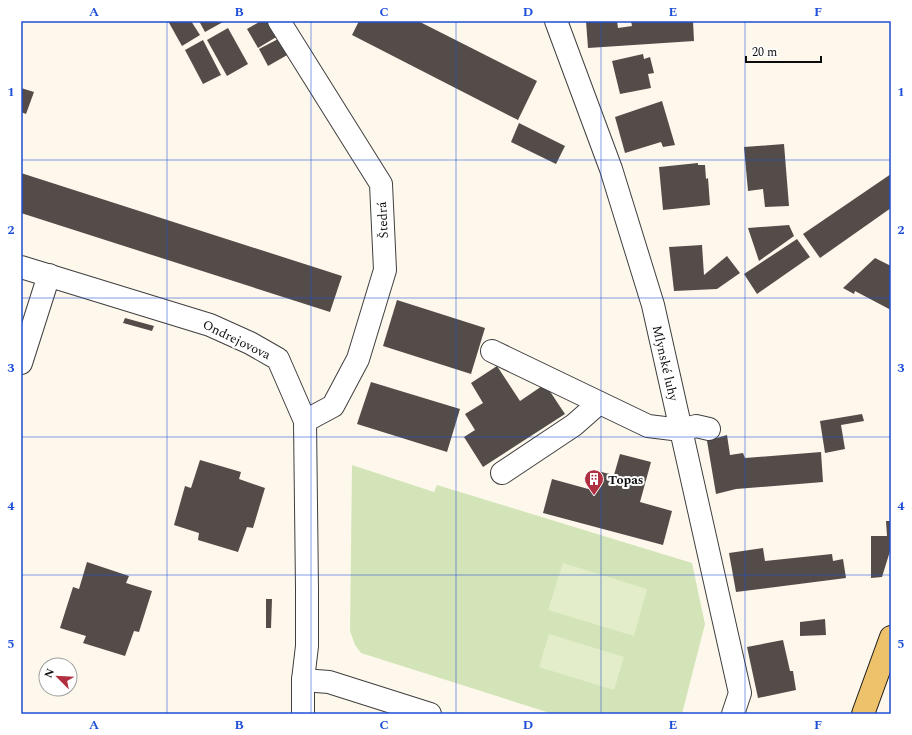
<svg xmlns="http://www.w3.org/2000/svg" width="912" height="735" font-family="Spectral,serif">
	<rect width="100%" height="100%" fill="#fef8ec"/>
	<path fill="#d3e5b8" d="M352 465 434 492 437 485 692 563 705 624 682 714H553L361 653 355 645 350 631Z"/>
	<g fill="#e4edc9">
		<path d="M563 563 647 589 634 636 548 610Z"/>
		<path d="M549 634 624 657 614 690 539 667Z"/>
	</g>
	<g fill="#534c49">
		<path d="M168 21H191L200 35 182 46Z"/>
		<path d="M199 21H222L223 22 205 32Z"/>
		<path d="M261 21H270L278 36 258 48 247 29Z"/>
		<path d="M359 21H418L537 81 518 120 352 35Z"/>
		<path d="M586 21H617L618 28 632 26 631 21H693L694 41 588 48Z"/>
		<path d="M228 28 248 64 227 76 207 40Z"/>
		<path d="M280 38 289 54 268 66 259 49Z"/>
		<path d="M203 40 221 75 203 84 185 50Z"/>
		<path d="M643 54 644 59 650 57 654 73 648 74 651 88 620 94 612 61Z"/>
		<path d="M21 88 34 92 26 114 21 112Z"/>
		<path d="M662 101 675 145 663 147 661 142 625 153 615 117Z"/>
		<path d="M519 123 565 146 556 164 511 142Z"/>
		<path d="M784 144 789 206 765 207 763 189 748 191 744 147Z"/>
		<path d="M698 163V165H705L706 179 708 178 710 205 663 210 659 167Z"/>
		<path d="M21 173 342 276 330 312 21 213Z"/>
		<path d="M891 174V208L820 258 803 234Z"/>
		<path d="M789 225 794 236 759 261 748 228Z"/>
		<path d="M797 239 810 257 757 294 744 274Z"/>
		<path d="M702 245 704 275 727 256 740 273 717 289 674 291 669 247Z"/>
		<path d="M875 258 891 266V310L855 291 854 294 843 288Z"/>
		<path d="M397 300 485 328 471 374 383 346Z"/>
		<path d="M125 318 154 326 152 331 123 323Z"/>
		<path d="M497 366 520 401 545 384 565 414 483 467 464 437 475 430 465 414 483 403 471 383Z"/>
		<path d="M371 382 460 409 447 452 357 424Z"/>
		<path d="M862 414 864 421 841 425 845 449 825 453 820 421Z"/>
		<path d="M727 435 730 455 743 453 745 458 821 452 823 482 736 489 716 494 707 441Z"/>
		<path d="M620 454 651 462 640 502 672 511 663 545 543 513 552 479 592 490 597 471 614 475Z"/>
		<path d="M200 460 241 472 239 479 265 488 253 528 247 527 238 552 198 540 199 533 174 525 185 486 191 488Z"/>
		<path d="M886 521H891V548L882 577 871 578V536H887Z"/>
		<path d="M763 548 765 561 832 554 833 561 843 559 846 578 736 592 729 553Z"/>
		<path d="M87 562 129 576 126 583 152 591 139 632 134 631 125 656 83 643 86 636 60 628 73 587 79 589Z"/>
		<path d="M266 599H272L271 628H266Z"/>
		<path d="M825 619 826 635 800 636V622Z"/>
		<path d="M783 640 790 671H793L796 690 758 698 747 647Z"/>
	</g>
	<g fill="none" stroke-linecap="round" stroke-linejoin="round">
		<g stroke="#3f3f3f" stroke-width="24">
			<g id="minor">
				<path d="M279 21 381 184 385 270 358 359 333 406 305 421"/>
				<path d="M556 21 611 169 653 305 740 693 733 714"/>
				<path d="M21 267 210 325 250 343 278 359 305 421 307 589V646L303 680 329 682 430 714"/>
				<path d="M492 351 648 426 681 430 696 426 709 429"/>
				<path d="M21 363 49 275"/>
				<path d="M502 473 574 425 599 403"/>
				<path d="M303 714V680"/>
			</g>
		</g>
		<g stroke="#1d1d1d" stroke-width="24">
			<path id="major" d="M863 714 891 637"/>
		</g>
		<use href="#minor" stroke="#fff" stroke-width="22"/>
		<use href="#major" stroke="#eec26b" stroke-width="22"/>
	</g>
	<path fill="none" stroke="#1d4ed8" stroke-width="1" stroke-opacity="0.55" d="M167 21V714M311 21V714M456 21V714M601 21V714M745 21V714M21 160H891M21 298H891M21 437H891M21 575H891"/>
	<defs>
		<g id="building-pin" transform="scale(1)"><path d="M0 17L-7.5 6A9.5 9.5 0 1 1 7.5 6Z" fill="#b02f41" stroke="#fff"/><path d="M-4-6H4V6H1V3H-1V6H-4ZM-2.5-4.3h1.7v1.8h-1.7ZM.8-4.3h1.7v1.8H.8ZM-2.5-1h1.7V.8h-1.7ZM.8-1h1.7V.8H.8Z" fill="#fff"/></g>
	</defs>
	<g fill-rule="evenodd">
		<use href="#building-pin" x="594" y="479"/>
	</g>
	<g text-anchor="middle" stroke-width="4" stroke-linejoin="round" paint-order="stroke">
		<g font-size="13" fill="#0c0c0c" stroke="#fff">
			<text transform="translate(382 220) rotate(-93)" y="5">Štedrá</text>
			<text transform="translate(237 339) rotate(26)" y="5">Ondrejovova</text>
			<text transform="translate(666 363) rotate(77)" y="5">Mlynské luhy</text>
		</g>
		<g font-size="13" font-weight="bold" fill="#0c0c0c" stroke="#fff" text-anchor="start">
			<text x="608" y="484">Topas</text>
		</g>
	</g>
	<rect width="912" height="735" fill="none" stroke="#ffffff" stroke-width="44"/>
	<g transform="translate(58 677) rotate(294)"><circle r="19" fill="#ffffff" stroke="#9e9e9e"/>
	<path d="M0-3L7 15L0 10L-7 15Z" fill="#b02f41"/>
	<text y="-6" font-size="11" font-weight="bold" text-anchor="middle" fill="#0c0c0c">N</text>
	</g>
	<path d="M746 56v6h75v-6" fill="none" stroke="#0c0c0c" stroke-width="2"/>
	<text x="752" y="56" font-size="12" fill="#0c0c0c" stroke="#ffffff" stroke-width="3" paint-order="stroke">20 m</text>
	<rect x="22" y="22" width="868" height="691" fill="none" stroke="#1d4ed8" stroke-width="1.5"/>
	<g font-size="13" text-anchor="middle" font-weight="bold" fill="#1d4ed8">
		<text x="94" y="16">A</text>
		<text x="239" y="16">B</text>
		<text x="384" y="16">C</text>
		<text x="528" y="16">D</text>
		<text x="673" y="16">E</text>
		<text x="818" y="16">F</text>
		<text x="11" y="96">1</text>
		<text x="901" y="96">1</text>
		<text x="11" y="234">2</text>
		<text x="901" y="234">2</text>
		<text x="11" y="372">3</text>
		<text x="901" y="372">3</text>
		<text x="11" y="510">4</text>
		<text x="901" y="510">4</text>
		<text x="11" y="648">5</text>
		<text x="901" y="648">5</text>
		<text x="94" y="729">A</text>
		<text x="239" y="729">B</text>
		<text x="384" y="729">C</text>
		<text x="528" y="729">D</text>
		<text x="673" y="729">E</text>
		<text x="818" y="729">F</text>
	</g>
</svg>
